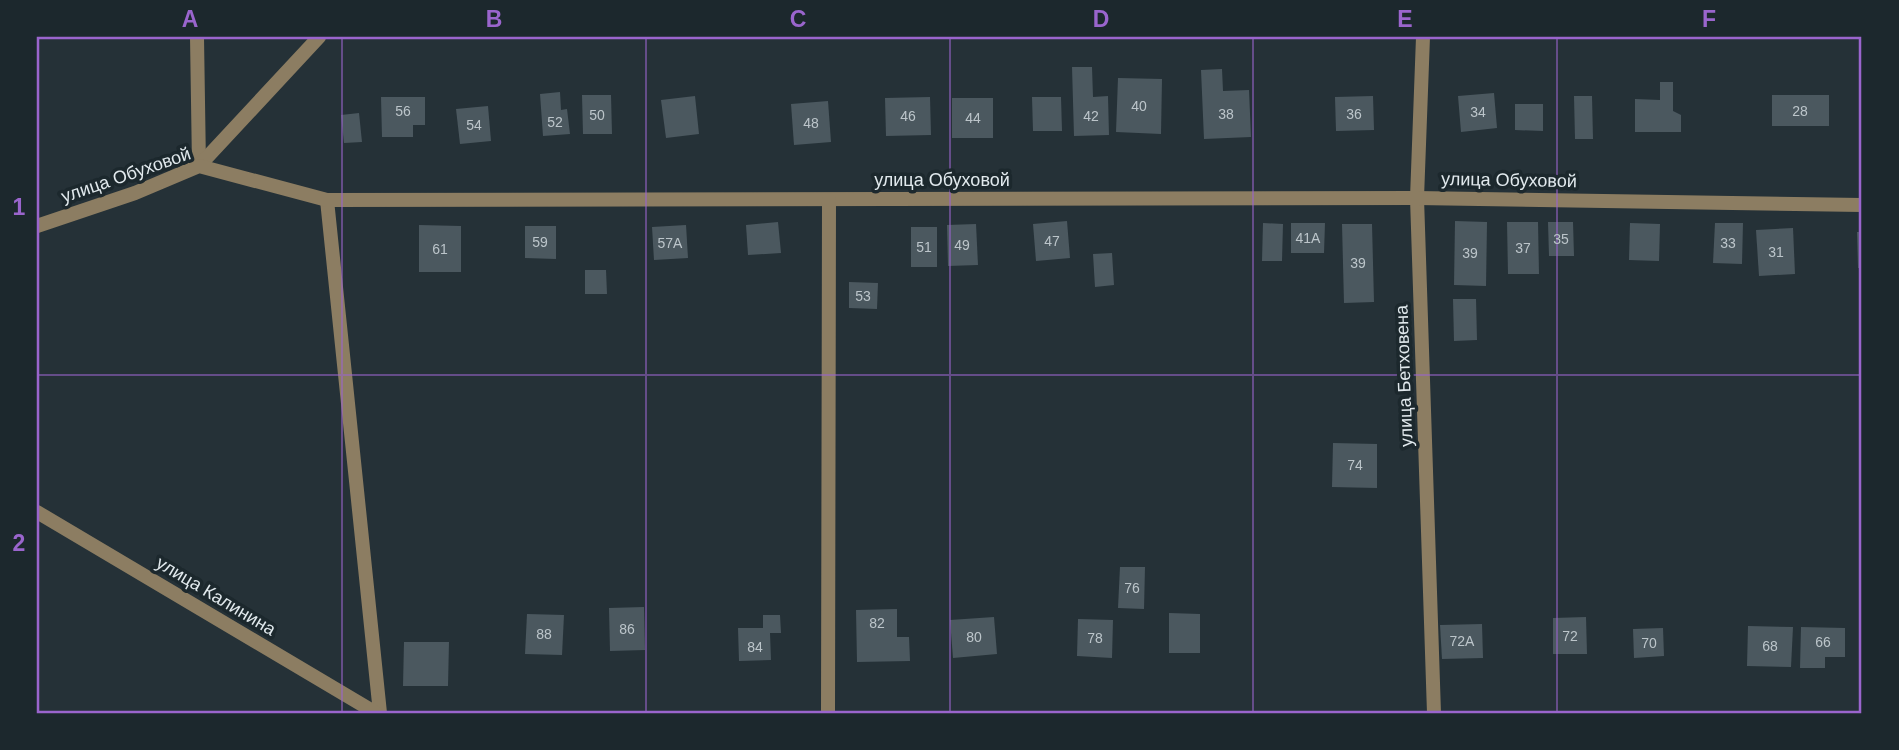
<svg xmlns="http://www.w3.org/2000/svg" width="1899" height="750" font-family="Helvetica,sans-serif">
	<rect width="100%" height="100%" fill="#253137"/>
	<g fill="#4b585f">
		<path d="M1072 67H1092L1093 97 1108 96 1109 135 1074 136Z"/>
		<path d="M1222 69 1223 91 1249 90 1251 137 1204 139 1201 70Z"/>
		<path d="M1118 78 1162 79 1161 134 1116 132Z"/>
		<path d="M1660 82H1673V111L1681 115V132H1635V99L1660 100Z"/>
		<path d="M560 92 561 110 567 109 570 134 543 136 540 94Z"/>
		<path d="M1494 93 1497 128 1461 132 1458 96Z"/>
		<path d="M582 95H611L612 134H583Z"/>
		<rect x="1772" y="95" width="57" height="31"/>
		<path d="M695 96 699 134 666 138 661 100Z"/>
		<path d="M1373 96 1374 130 1336 131 1335 97Z"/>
		<path d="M1574 96H1592L1593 139H1575Z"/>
		<path d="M381 97H425V125H413V137H382Z"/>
		<path d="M930 97 931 135 886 136 885 98Z"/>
		<path d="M1032 97H1061L1062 131H1033Z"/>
		<rect x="952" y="98" width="41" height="40"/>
		<path d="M828 101 831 142 794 145 791 104Z"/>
		<path d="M1515 104H1543V131L1515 130Z"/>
		<path d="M488 106 491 141 460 144 456 109Z"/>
		<path d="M359 113 362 142 344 143 341 115Z"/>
		<path d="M1067 221 1070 258 1036 261 1033 224Z"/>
		<path d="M1455 221 1487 222 1486 286 1454 285Z"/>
		<path d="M778 222 781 253 748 255 746 225Z"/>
		<path d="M1507 222H1538L1539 274H1508Z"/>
		<path d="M1548 222H1573L1574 256H1549Z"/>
		<path d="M1263 223 1283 224 1282 261H1262Z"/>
		<path d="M1291 223H1325L1324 253H1291Z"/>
		<path d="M1630 223 1660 224 1659 261 1629 260Z"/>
		<path d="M1715 223H1743L1742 264 1713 263Z"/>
		<path d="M976 224 978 265 948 266 947 225Z"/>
		<path d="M1342 224H1372L1374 302 1344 303Z"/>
		<path d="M419 225 461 226V272H419Z"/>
		<path d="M686 225 688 258 654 260 652 227Z"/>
		<path d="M525 226H556V259L525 258Z"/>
		<rect x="911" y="227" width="26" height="40"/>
		<path d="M1793 228 1795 274 1759 276 1756 230Z"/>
		<path d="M1857 232H1862V268H1858Z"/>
		<path d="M1112 253 1114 285 1095 287 1093 254Z"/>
		<path d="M585 270H606L607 294H585Z"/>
		<path d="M849 282 878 283 877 309 849 308Z"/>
		<path d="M1453 299H1476L1477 340 1454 341Z"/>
		<path d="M1333 443 1377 444V488L1332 487Z"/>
		<path d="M1120 567H1145L1144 609 1118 608Z"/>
		<path d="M644 607 645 650 610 651 609 608Z"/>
		<path d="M897 609V637H909L910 661 857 662 856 610Z"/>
		<path d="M1169 613 1200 614V653H1169Z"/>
		<path d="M527 614 564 615 562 655 525 654Z"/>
		<path d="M763 615H780L781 633H770L771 660 739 661 738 628H763Z"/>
		<path d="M994 617 997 654 953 658 950 620Z"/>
		<path d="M1586 617 1587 654H1553V618Z"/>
		<path d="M1078 619 1113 620 1112 658 1077 656Z"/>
		<path d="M1482 624 1483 658 1442 659 1440 625Z"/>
		<path d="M1748 626 1793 627 1791 667 1747 666Z"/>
		<path d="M1801 627 1845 628V657H1825V668H1800Z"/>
		<path d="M1663 628 1664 656 1634 658 1633 629Z"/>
		<path d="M404 642H449L448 686H403Z"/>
	</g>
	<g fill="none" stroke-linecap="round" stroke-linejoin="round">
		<g stroke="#8c7d62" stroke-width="14">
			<path d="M197 37 199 166"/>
			<path d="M1423 37 1417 198 1434 713"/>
			<path d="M199 166 319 37"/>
			<path d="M327 200 380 713"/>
			<path d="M37 226 135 193 199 166 327 200 1417 198 1862 205"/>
			<path d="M828 713 829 200"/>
		</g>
		<path stroke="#8c7d62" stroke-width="14" d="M37 512 376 713"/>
	</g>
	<path fill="none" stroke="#9a65cd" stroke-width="2" stroke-opacity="0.55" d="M342 37V713M646 37V713M950 37V713M1253 37V713M1557 37V713M37 375H1862"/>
	<g text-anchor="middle" stroke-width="7" stroke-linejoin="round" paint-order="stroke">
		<g font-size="14" fill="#bcc5ca">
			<text x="1139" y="111">40</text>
			<text x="403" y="116">56</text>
			<text x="1800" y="116">28</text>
			<text x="1478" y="117">34</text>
			<text x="1226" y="119">38</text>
			<text x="1354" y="119">36</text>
			<text x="597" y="120">50</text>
			<text x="908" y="121">46</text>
			<text x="1091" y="121">42</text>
			<text x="973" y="123">44</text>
			<text x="555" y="127">52</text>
			<text x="811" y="128">48</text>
			<text x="474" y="130">54</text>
			<text x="1308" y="243">41А</text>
			<text x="1561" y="244">35</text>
			<text x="1052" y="246">47</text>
			<text x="540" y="247">59</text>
			<text x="670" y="248">57А</text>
			<text x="1728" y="248">33</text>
			<text x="962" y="250">49</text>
			<text x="924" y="252">51</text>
			<text x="1523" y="253">37</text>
			<text x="440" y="254">61</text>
			<text x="1776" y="257">31</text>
			<text x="1470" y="258">39</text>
			<text x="1358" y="268">39</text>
			<text x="863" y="301">53</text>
			<text x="1355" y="470">74</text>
			<text x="1132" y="593">76</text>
			<text x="877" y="628">82</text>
			<text x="627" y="634">86</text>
			<text x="544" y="639">88</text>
			<text x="1570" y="641">72</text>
			<text x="974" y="642">80</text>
			<text x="1095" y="643">78</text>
			<text x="1462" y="646">72А</text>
			<text x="1823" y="647">66</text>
			<text x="1649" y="648">70</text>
			<text x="1770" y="651">68</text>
			<text x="755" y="652">84</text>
		</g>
		<g font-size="18" fill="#e1e9ed" stroke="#1c282d">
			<text transform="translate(126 175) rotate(-19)" y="6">улица Обуховой</text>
			<text x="942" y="186">улица Обуховой</text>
			<text transform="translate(1509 180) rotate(1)" y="6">улица Обуховой</text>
			<text transform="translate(1404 376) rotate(-92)" y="6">улица Бетховена</text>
			<text transform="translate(216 596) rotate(31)" y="6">улица Калинина</text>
		</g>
	</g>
	<rect width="1899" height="750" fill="none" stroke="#1c282d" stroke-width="77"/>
	<rect x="38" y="38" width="1822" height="674" fill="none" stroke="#9a65cd" stroke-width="2.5"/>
	<g font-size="23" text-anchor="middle" font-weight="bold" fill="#9a65cd">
		<text x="190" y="27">A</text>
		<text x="494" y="27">B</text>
		<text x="798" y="27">C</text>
		<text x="1101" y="27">D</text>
		<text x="1405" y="27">E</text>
		<text x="1709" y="27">F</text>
		<text x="19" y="215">1</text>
		<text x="19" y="551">2</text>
	</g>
</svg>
